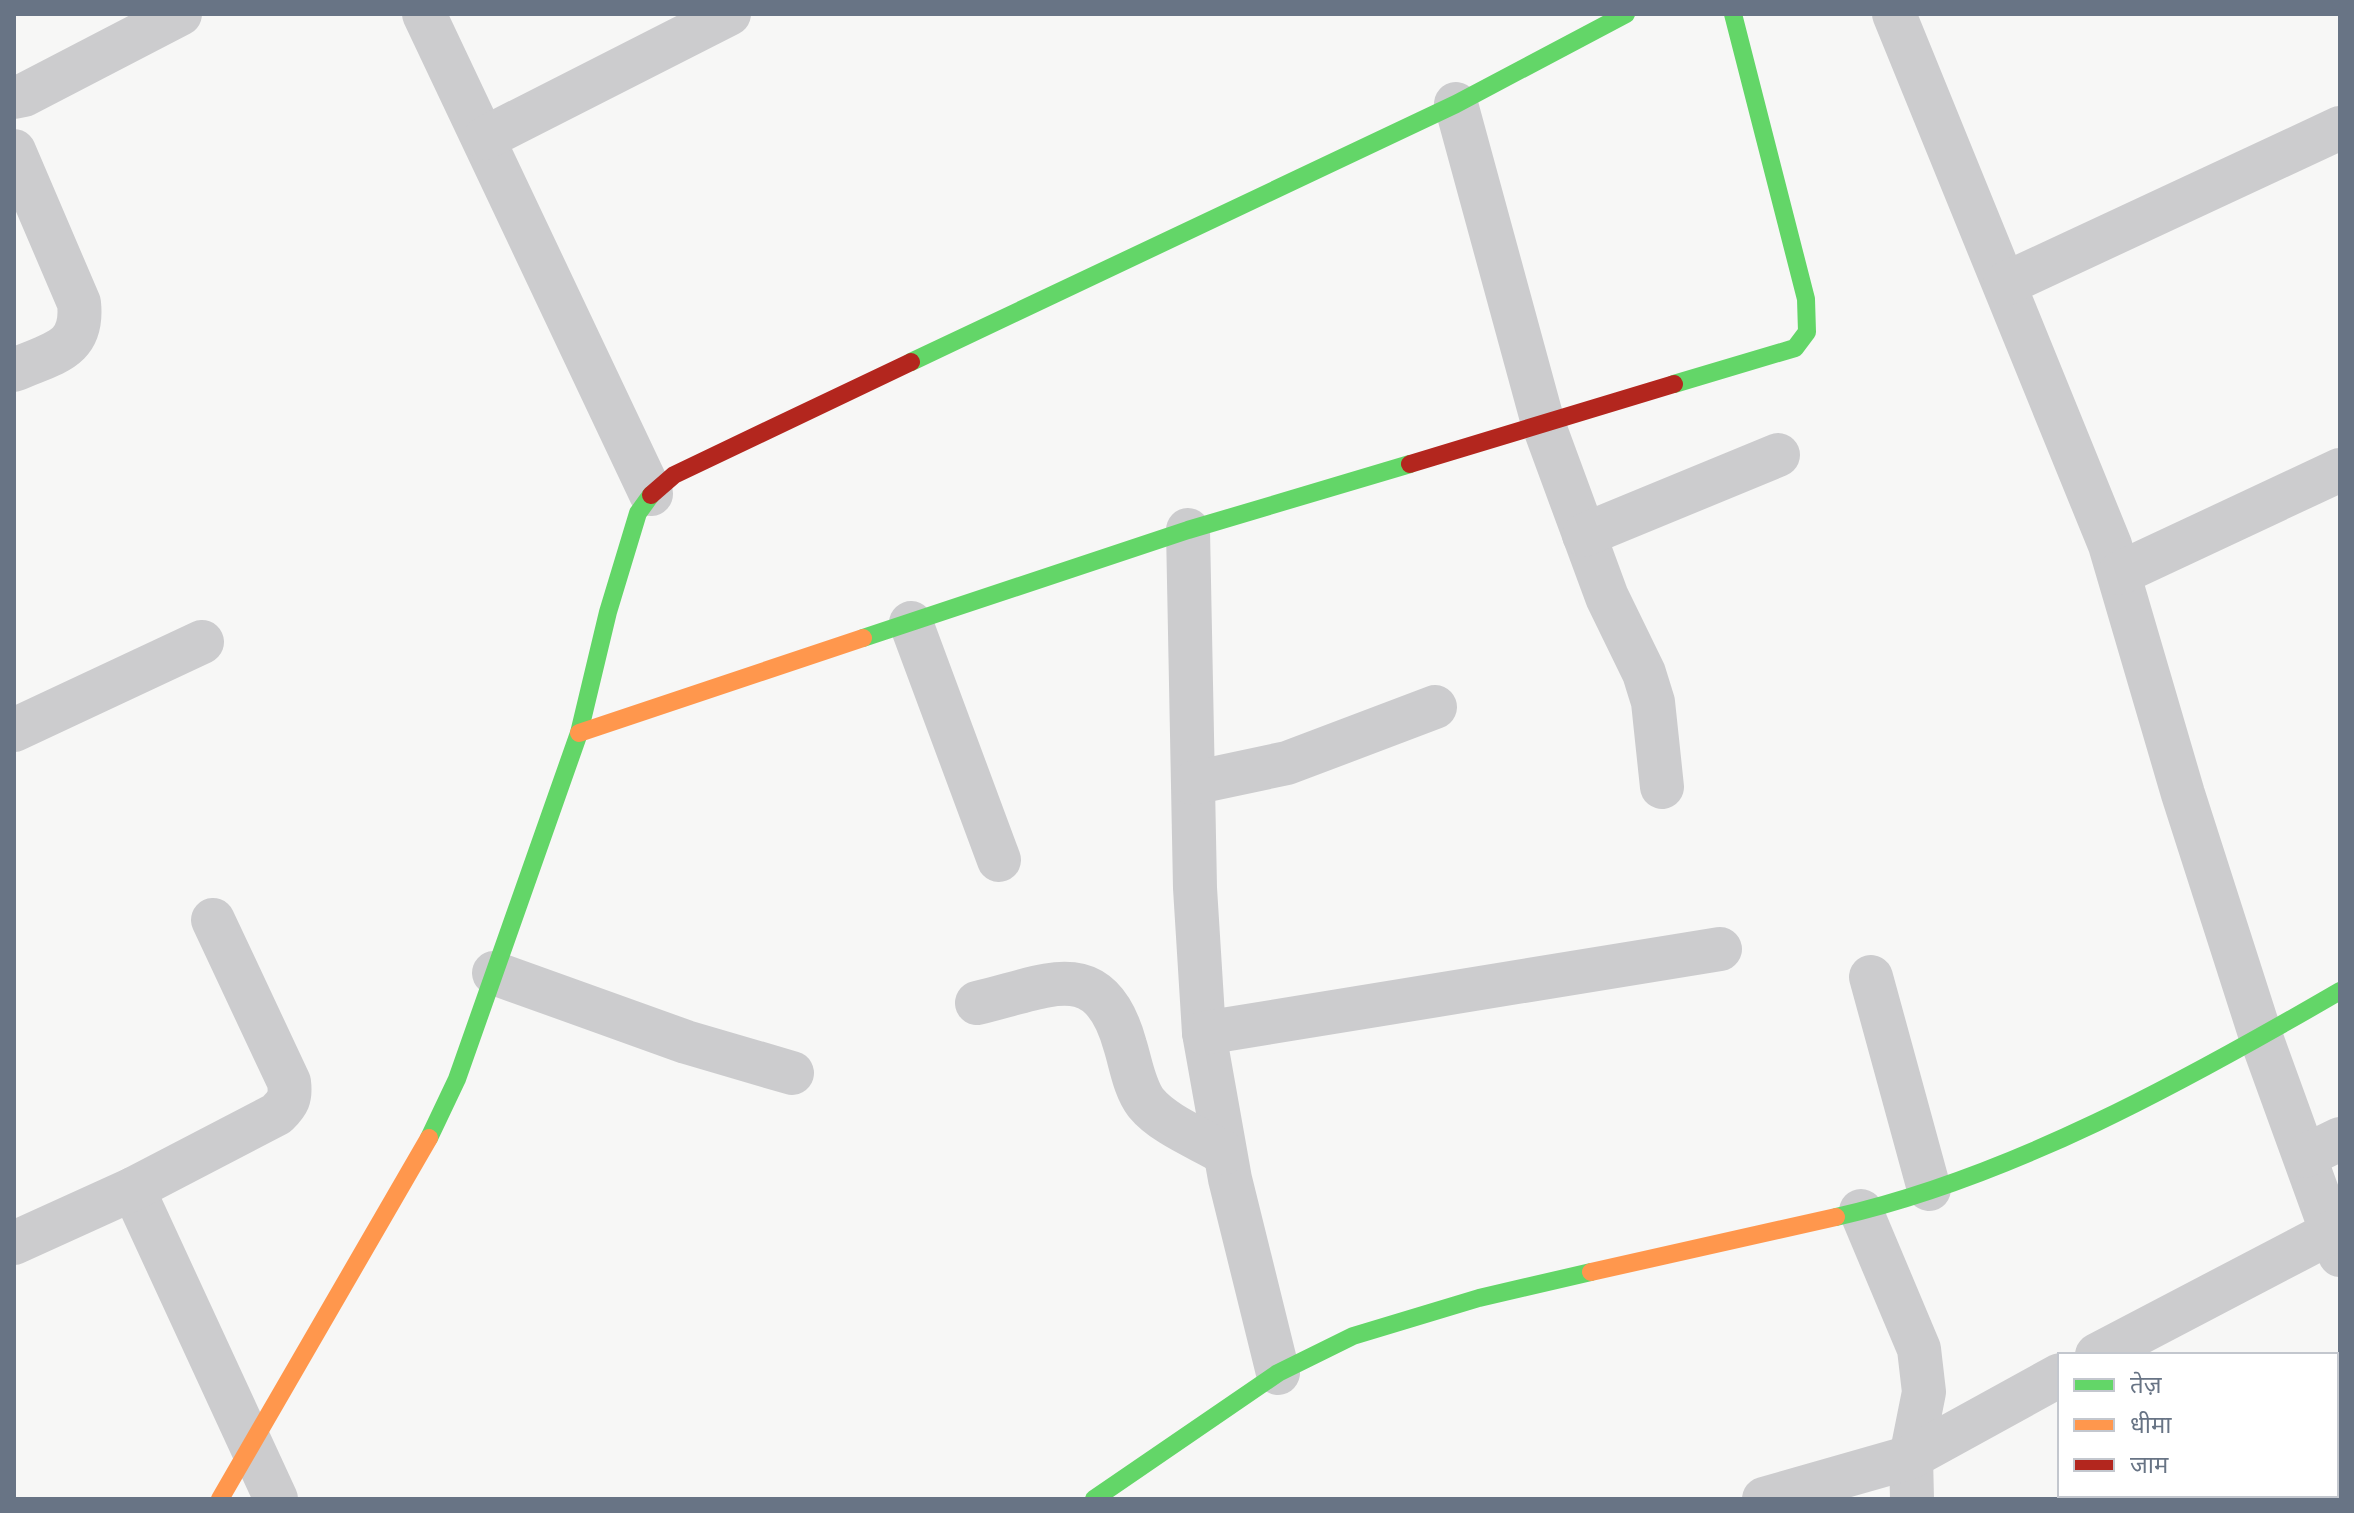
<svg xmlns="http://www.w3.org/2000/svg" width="2354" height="1513" font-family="'Public Sans','Noto Sans Devanagari',sans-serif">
	<rect width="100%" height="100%" fill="#f7f7f6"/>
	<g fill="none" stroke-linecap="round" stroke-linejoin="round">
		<g stroke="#ccccce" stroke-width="44">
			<path d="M424 14 651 494"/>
			<path d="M1894 14 2110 545 2183 794 2261 1037 2340 1255"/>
			<path d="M14 97 24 95 180 14"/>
			<path d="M1456 104 1543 423 1607 597 1644 673 1653 702 1662 787"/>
			<path d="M485 138 729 14"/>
			<path d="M14 151 79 303C84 351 52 353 14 370"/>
			<path d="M2005 284 2340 128"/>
			<path d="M1188 530 1195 888 1204 1033 1230 1179 1278 1373"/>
			<path d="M1584 535 1778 455"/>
			<path d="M2120 573 2340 470"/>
			<path d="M911 623 999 860"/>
			<path d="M14 730 202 642"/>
			<path d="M1193 783 1287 763 1435 707"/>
			<path d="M494 973 686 1042 792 1073"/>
			<path d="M1871 977 1929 1189"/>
			<path d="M977 1003C1047 987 1100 954 1125 1045 1131 1064 1134 1087 1146 1103 1164 1125 1201 1139 1224 1153"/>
			<path d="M1204 1033 1720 949"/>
			<path d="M2305 1156 2340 1139"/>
			<path d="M133 1189 276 1499"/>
			<path d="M1861 1211 1919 1349 1924 1392 1911 1457 1912 1499"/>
			<path d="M14 1243 133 1189 277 1114C288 1103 291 1098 289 1082L213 920"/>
			<path d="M2097 1355 2330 1233"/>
			<path d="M2147 1495 2149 1499"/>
			<path d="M1764 1499 1911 1457 2060 1375"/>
		</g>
		<g stroke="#63d668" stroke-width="18">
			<path d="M911 362 1456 104 1626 14"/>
			<path d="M1674 384 1795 348 1807 332 1806 299 1733 14"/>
			<path d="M863 638 1188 530 1410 464"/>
			<path d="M429 1138 457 1079 579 733 608 612 638 513 651 495"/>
			<path d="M1836 1217C2012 1177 2185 1081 2340 991"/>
			<path d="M1094 1499 1278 1373 1353 1336 1479 1298 1591 1272"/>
		</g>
		<g stroke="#ff974d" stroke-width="18">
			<path d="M579 733 863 638"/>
			<path d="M1591 1272 1836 1217"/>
			<path d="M220 1499 429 1138"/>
		</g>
		<g stroke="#b3261e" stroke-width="18">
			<path d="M1410 464 1674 384"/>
			<path d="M651 495 674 475 911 362"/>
		</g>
	</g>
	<rect width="2354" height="1513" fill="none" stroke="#687485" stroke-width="32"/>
	<rect x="2058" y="1353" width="280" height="144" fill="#ffffff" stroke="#c3c7ce" stroke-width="2"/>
	<rect x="2074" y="1379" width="40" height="12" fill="#63d668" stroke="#c3c7ce" stroke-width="2"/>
	<text x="2130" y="1393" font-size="24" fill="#687485">तेज़</text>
	<rect x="2074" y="1419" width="40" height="12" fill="#ff974d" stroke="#c3c7ce" stroke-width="2"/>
	<text x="2130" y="1433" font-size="24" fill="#687485">धीमा</text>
	<rect x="2074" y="1459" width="40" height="12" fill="#b3261e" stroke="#c3c7ce" stroke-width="2"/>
	<text x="2130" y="1473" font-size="24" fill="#687485">जाम</text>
</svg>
